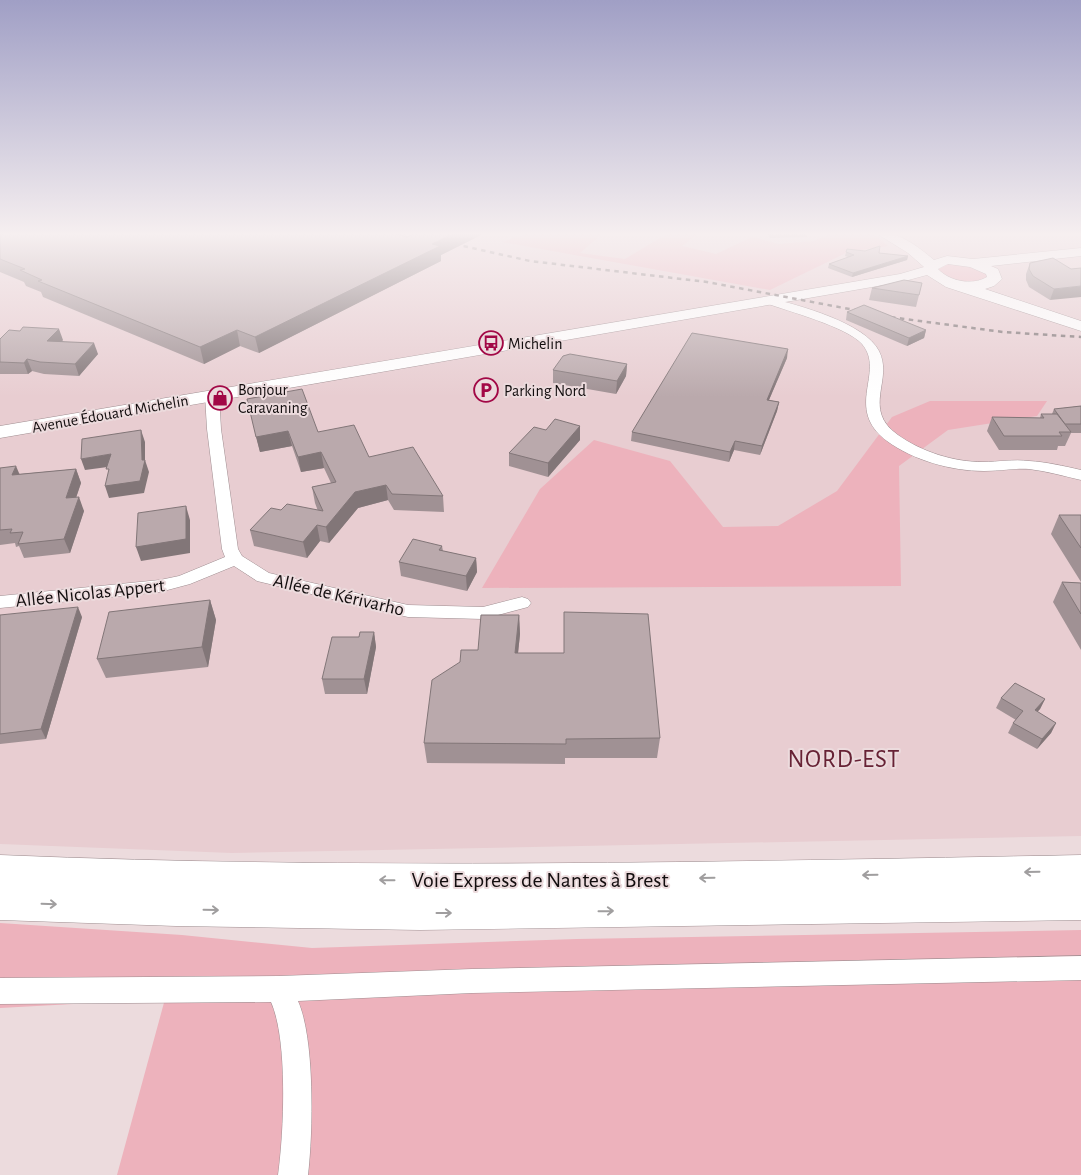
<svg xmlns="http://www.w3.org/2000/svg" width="1081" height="1175" font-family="'Alegreya Sans',sans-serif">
	<rect width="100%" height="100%" fill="#ecdbdd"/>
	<path fill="#e8cdd1" d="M0 233H1081V836L232 853 0 844Z"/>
	<g fill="#edb2bc">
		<path d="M528 233H603L580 253 625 259 668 233H699L682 246 716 254 752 237 779 244 814 241 832 233H872L888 246 848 252 770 290 502 242Z"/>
		<path d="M948 264H965L985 272 987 276C978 290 950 279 939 272V269Z"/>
		<path d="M930 401H1047L1037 416 948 430 899 466 901 586 482 588 540 489 594 440 670 461 723 527 778 526 837 491 892 417Z"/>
		<path d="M0 923 182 935 312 948 577 939 1081 930V1175H117L165 999 0 1008Z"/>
	</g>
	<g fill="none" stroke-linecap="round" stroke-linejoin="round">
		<g stroke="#9f8e91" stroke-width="1">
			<g id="street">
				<path d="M769 298C799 305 865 323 879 351 894 380 861 409 898 435 922 452 954 462 983 462 998 462 1014 459 1029 461 1046 462 1064 466 1081 470V480C1064 476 1046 471 1029 469 1014 468 999 471 984 471 951 471 913 460 887 441 843 408 886 372 862 344 847 327 788 311 765 303L763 301Z"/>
				<path d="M212 391 219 395 221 429 238 549 242 556 269 573 408 605 483 607 522 597 528 599 531 603 528 607 483 619 408 617 257 581 234 566 190 584 160 592 0 608V596L160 580 179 576 225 557 222 549 207 429 205 395Z"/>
				<path d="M1081 956V980L472 993 298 1001C315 1039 313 1133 308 1175H278C284 1132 288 1040 271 1002L0 1004V978L279 976 472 969Z"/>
			</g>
		</g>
		<g stroke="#9f8e91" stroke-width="1">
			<path id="secondary" d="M876 233C899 231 917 246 934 260L947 256 973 259 1081 248V256L991 266 998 269 1002 279 994 286 985 289 1081 321V331L946 287 927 275 901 282 0 438V426L900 274 924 267 908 253ZM948 264 970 267 986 274 987 277C972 286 949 281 938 269Z"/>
		</g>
		<g stroke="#9f8e91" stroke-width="1">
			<path id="highway" d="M0 855C360 870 720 862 1081 855V920L420 930 176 926 0 920Z"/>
		</g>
		<use href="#street" fill="#fff" fill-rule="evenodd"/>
		<use href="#secondary" fill="#fff" fill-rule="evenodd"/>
		<use href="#highway" fill="#fff" fill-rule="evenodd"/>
		<g stroke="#7b7172" stroke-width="2.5" stroke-dasharray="4.5 4.5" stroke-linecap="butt">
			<path d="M402 233 424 239"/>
			<path d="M446 242 530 261 707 282 865 312"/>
			<path d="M882 316 1003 332 1081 337"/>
		</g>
	</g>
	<g fill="#a09194">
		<path d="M0 233 407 237 415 233H485L441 255V261L259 353 240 346 204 364 43 297 41 292 26 286 24 282 0 272Z"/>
		<path d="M767 233H807V237L770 238Z"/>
		<path d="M847 249 879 253 908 256 907 260 852 277 828 268 829 264 848 257 845 256Z"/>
		<path d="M1030 263 1071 269 1050 300 1029 287 1026 280V274Z"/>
		<path d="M922 283 916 307 869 300 872 288Z"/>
		<path d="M847 312 926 330 924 338 907 346 846 320Z"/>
		<path d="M0 339 63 340 62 341 98 354 79 376 44 374 32 371 28 374H0Z"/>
		<path d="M787 358 769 400 779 402 777 411 760 455 734 450 729 462 631 441 632 432Z"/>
		<path d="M627 364 626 376 616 394 553 383V370Z"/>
		<path d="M247 399 369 457 443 496 444 512 394 510 388 500 358 508 329 543 320 541 307 558 254 546 250 530 281 510 318 511 315 503 312 487 331 483 324 468 301 472 292 446 260 452Z"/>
		<path d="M1081 406V433H1071L1065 446H1058L1057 450H999L987 431 992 417 1040 418 1041 414H1052L1054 409Z"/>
		<path d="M580 426V440L548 477 509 466V453L546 430Z"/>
		<path d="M0 468 20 474 76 469 81 483 76 498 84 511 70 553 24 558 19 546 16 547 15 543 0 545Z"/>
		<path d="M1059 515H1081V582L1051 534Z"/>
		<path d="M442 546 443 551 476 558 477 572 467 591 401 576 399 562Z"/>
		<path d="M1062 582 1081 583V650L1053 602Z"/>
		<path d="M210 600 216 620 208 667 106 678 97 659Z"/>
		<path d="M564 612 660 738 657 758H565V764L427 763 424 743 478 650 519 615 520 634 518 653H564Z"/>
		<path d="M0 615 82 617 46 739 0 744Z"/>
		<path d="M374 632 376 647 367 694H325L322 679Z"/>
		<path d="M1001 698 1045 699 1040 709 1037 712 1056 723 1051 733 1037 749 1008 733 1013 723 1016 720 996 708Z"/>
	</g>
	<g fill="#827678">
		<path d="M455 233H485L441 255V261L259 353 255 337 432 244Z"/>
		<path d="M908 256 907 260 852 277 853 273Z"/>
		<path d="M1081 286V297L1050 300 1054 289Z"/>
		<path d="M59 329 63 340 51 352 47 341Z"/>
		<path d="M237 330 240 346 204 364 200 347Z"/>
		<path d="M926 330 924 338 907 346 909 338Z"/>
		<path d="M94 343 98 354 79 376 75 364Z"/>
		<path d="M788 349 787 358 765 409 767 400Z"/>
		<path d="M27 359 32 371 28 374 24 363Z"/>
		<path d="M627 364 626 376 616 394 617 381Z"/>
		<path d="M779 402 777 411 760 455 762 446Z"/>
		<path d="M580 426V440L548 477V463Z"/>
		<path d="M141 430 145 442V460L149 472 144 493 109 498 105 486 142 460Z"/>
		<path d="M288 431 292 446 260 452 256 437Z"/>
		<path d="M735 441 734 450 729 462 730 452Z"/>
		<path d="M321 452 324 468 301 472 298 457Z"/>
		<path d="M111 454 115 466 85 470 81 459Z"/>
		<path d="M16 466 22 480 12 475Z"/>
		<path d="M76 469 81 483 71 512 66 498Z"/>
		<path d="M386 485 388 500 358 508 329 543 326 527 355 492Z"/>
		<path d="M79 497 84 511 70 553 64 539Z"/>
		<path d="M186 506 190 520V553L141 561 136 547Z"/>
		<path d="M317 525 320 541 307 558 303 542Z"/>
		<path d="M476 558 477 572 467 591 466 576Z"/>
		<path d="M210 600 216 620 208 667 202 647Z"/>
		<path d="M78 607 82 617 46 739 41 729Z"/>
		<path d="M519 615 520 634 516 672 515 653Z"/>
		<path d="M374 632 376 647 367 694 364 679Z"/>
		<path d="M1045 699 1040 709 1030 720 1035 710Z"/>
		<path d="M1056 723 1051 733 1037 749 1042 739Z"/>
	</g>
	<g fill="#baa9ac" stroke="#827678">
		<path d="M0 233H393L407 237 415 233H455L432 244 440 246 255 337 237 330 200 347 38 281 42 280 20 270 25 269 0 259Z"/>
		<path d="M880 246 879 253 908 256 853 273 829 264 854 255 846 252 847 249 865 251Z"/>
		<path d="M1053 258 1071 269 1081 268V286L1054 289 1033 276 1029 269 1030 263Z"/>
		<path d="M904 280 922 283 919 295 872 288Z"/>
		<path d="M864 305 926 330 909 338 847 312Z"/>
		<path d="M23 327 59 329 47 341 94 343 75 364 40 362 27 359 24 363 0 362V339L9 330 20 331Z"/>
		<path d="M692 333 788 349 767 400 779 402 762 446 735 441 730 452 632 432Z"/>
		<path d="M570 354 627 364 617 381 553 370 563 356Z"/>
		<path d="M302 389 318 432 354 425 369 457 413 447 443 496 392 494 386 485 355 492 326 527 317 525 303 542 250 530 271 508 281 510 287 504 323 511 312 487 336 482 321 452 298 457 288 431 256 437 247 399Z"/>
		<path d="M1081 406V424H1065L1054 409Z"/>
		<path d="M1041 414H1057L1071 432H1059L1062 436H1004L992 417 1044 418Z"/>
		<path d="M555 419 580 426 548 463 509 453 534 427 546 430Z"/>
		<path d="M141 430 142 460H145L140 481 105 486 109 469H106L111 454 81 459 82 439Z"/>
		<path d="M16 466 12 475 76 469 66 498 79 497 64 539 18 544 23 532 10 533 12 529 0 530V468Z"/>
		<path d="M186 506V539L136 547 138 513Z"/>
		<path d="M1059 515H1081V548Z"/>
		<path d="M413 539 442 546 439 550 476 558 466 576 399 562Z"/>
		<path d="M1062 582 1081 583V614Z"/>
		<path d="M210 600 202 647 97 659 109 612Z"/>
		<path d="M78 607 41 729 0 734V615Z"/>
		<path d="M564 612 648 614 660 738 566 739V744L424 743 432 680 460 662 461 650H478L481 615H519L515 653H564Z"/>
		<path d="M360 632H374L364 679H322L332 637H359Z"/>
		<path d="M1015 683 1045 699 1035 710 1056 723 1042 739 1013 723 1023 711 1001 698Z"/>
	</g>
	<defs><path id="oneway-shaft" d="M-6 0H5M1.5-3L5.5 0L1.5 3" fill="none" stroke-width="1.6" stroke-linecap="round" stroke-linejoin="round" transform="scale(1.25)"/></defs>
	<g stroke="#a09e9f">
		<use href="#oneway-shaft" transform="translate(1032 872) rotate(179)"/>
		<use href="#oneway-shaft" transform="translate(870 875) rotate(179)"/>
		<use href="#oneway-shaft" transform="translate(707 878) rotate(179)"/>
		<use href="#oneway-shaft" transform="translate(387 880) rotate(-179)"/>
		<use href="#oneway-shaft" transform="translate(49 904) rotate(2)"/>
		<use href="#oneway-shaft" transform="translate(211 910) rotate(1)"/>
		<use href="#oneway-shaft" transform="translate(606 911) rotate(-1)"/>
		<use href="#oneway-shaft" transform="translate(444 913)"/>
	</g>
	<linearGradient id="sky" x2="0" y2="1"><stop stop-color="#a09fc5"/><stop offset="0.59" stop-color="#f6eff0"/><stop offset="1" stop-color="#f6eff0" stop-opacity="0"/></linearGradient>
	<rect width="1081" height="397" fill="url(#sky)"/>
	<defs>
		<g id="bus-ring" transform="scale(1.25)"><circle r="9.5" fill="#ecdbdd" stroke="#a20846" stroke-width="1.5"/><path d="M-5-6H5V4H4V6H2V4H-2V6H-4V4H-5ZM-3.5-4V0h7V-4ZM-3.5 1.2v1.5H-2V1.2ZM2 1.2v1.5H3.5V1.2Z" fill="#a20846"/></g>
		<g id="parking-ring" transform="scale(1.25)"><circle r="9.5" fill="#ecdbdd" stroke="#a20846" stroke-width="1.5"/><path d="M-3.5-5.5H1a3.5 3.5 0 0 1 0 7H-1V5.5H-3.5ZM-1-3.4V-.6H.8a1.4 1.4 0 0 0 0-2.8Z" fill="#a20846"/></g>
		<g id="shop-ring" transform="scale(1.25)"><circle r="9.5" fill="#ecdbdd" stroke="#a20846" stroke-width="1.5"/><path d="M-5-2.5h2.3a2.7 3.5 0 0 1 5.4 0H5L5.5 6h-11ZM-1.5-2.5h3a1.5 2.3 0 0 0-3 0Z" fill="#a20846"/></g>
	</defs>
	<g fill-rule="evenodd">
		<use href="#bus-ring" x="491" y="343"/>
		<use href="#parking-ring" x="486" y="390"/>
		<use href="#shop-ring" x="220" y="398"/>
	</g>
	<g text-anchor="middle" stroke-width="4" stroke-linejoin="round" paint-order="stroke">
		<g font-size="16" fill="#120d0e" stroke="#ecdbdd" text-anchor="start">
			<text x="508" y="349">Michelin</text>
			<text x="238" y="395">Bonjour<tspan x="238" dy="18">Caravaning</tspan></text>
			<text x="504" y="396">Parking Nord</text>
		</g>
		<g font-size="16" fill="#120d0e" stroke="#ecdbdd">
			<text transform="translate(110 413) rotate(-10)" y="6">Avenue Édouard Michelin</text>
		</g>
		<g font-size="19" fill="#120d0e" stroke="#ecdbdd">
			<text transform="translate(90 592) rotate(-6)" y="7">Allée Nicolas Appert</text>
			<text transform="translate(339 594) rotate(13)" y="7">Allée de Kérivarho</text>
		</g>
		<g font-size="22" fill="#120d0e" stroke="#ecdbdd">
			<text x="540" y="887">Voie Express de Nantes à Brest</text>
		</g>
		<g font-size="25" letter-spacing="1" fill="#672235" stroke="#ecdbdd">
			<text x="844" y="767">NORD-EST</text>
		</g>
	</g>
</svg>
